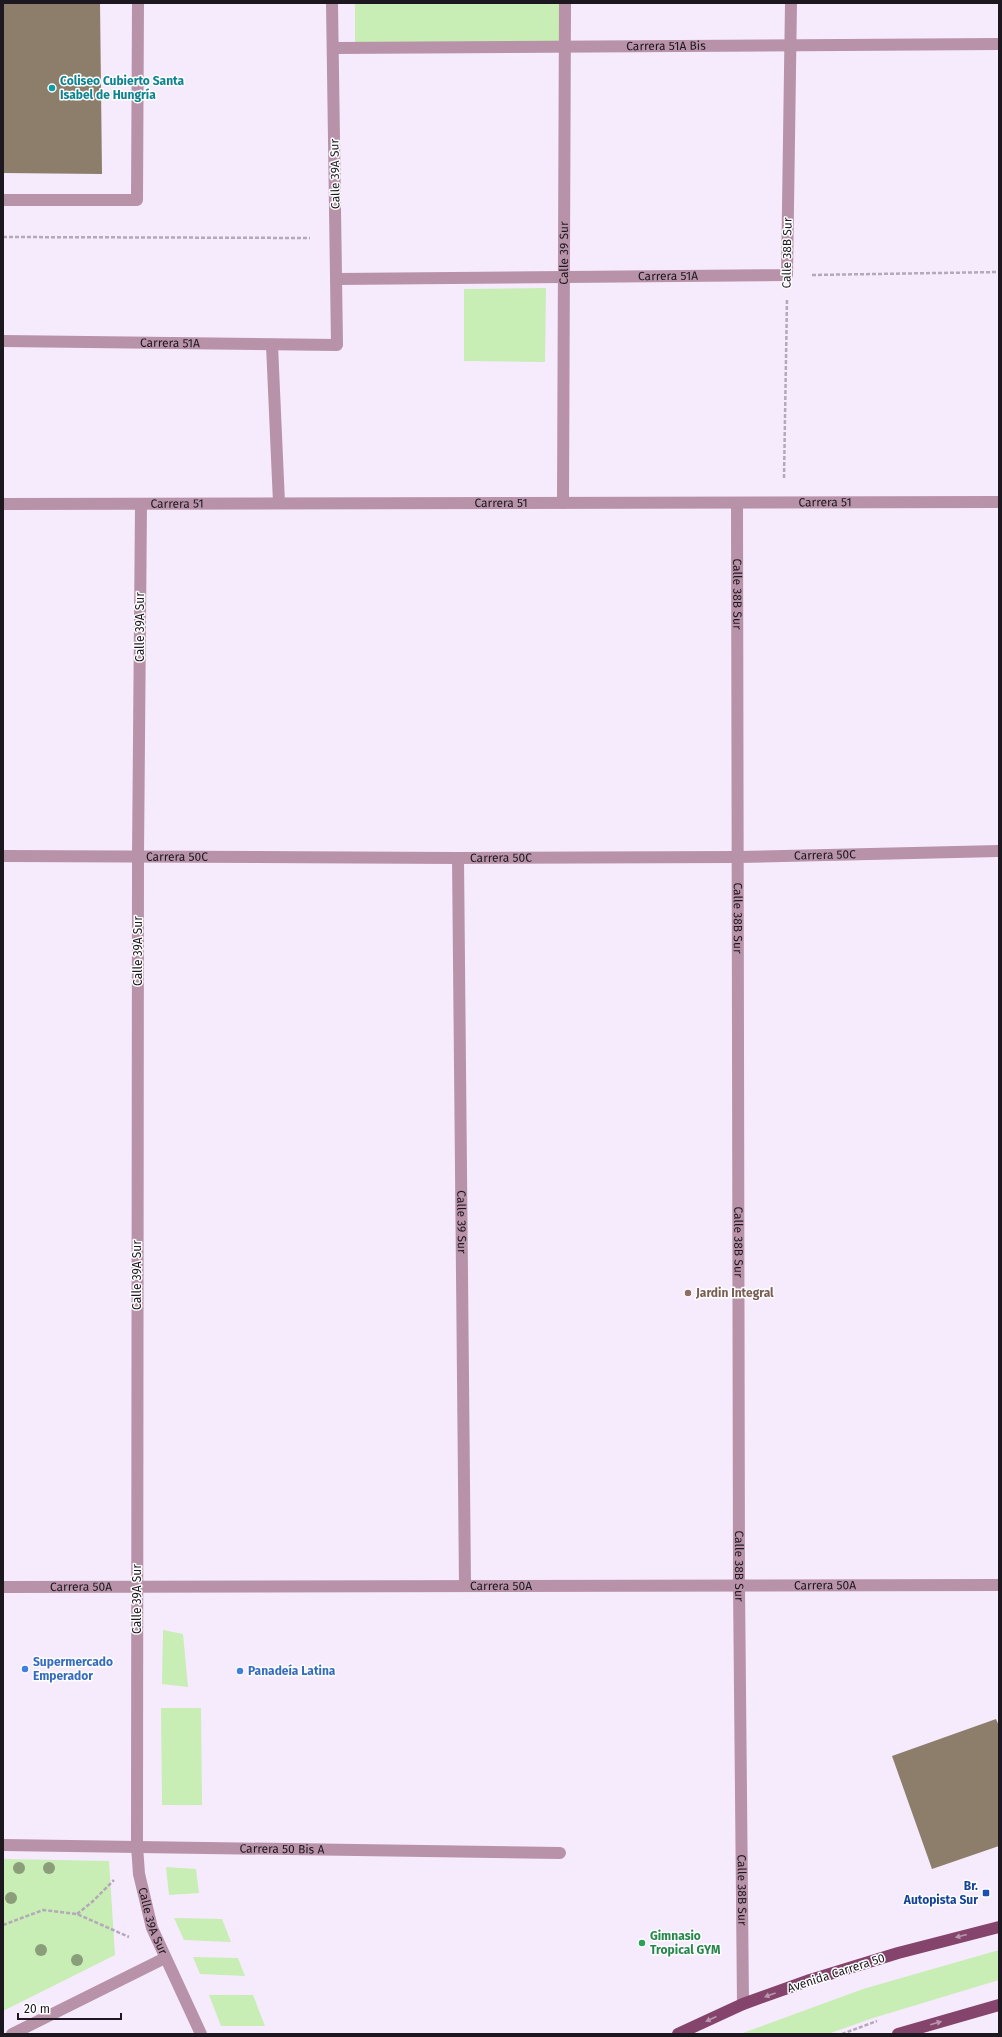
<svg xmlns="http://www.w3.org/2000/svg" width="1002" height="2037" font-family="'Fira Sans',sans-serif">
	<rect width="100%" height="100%" fill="#f6ebfd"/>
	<g fill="#c8edb5">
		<path d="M355 3H565V46L355 48Z"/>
		<path d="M546 288 545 362 464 361V289Z"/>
		<path d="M163 1630 183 1634 188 1687 162 1684Z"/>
		<path d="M161 1708H201L202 1805H162Z"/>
		<path d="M3 1859 109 1861 115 1955 3 2011Z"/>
		<path d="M166 1867 196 1869 199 1893 169 1895Z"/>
		<path d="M174 1918 222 1919 231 1942 184 1940Z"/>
		<path d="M999 1950V1980L873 2018 828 2034H740L863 1989Z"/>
		<path d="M193 1957 238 1958 245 1976 200 1974Z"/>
		<path d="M209 1995H253L265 2026H221Z"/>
	</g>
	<g fill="#8d7e6b">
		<path d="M3 3H100L102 174 3 173Z"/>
		<path d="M996 1719 999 1726V1846L932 1869 892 1756Z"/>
	</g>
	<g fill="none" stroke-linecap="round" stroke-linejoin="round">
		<g stroke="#b3a9b8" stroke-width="2.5" stroke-dasharray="4 2" stroke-linecap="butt">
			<path d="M3 237 310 238"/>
			<path d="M812 275 999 272"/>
			<path d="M784 478 787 299"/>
			<path d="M77 1914 92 1902 114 1880"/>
			<path d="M3 1925 43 1910 77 1914 129 1937"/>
			<path d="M842 2034 877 2021"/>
		</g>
		<g stroke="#b892a8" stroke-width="12">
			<path id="s1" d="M333 48 999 44"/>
			<path d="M3 200H137L138 3"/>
			<path id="s2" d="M336 279 787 275 791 3"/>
			<path id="s3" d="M3 341 337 345 332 3"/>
			<path d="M272 345 279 503"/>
			<path id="s4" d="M563 503 565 3"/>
			<path id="s5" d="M737 503 739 1585 743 2004"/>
			<path id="s6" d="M3 504 999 502"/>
			<path id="s7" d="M141 504 138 856 137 1846 139 1874 152 1928 201 2034"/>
			<path id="s8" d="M3 856 458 858 738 857 999 851"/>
			<path id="s9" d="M458 858 465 1586"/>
			<path id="s10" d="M3 1587 999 1585"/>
			<path id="s11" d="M3 1845 560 1853"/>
			<path d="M12 2034 165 1958"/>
		</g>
		<g stroke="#84446c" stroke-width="12">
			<path d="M678 2034 743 2004 810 1980 898 1953 999 1927"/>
			<path d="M898 2034 999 2005"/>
		</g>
	</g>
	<g fill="#899e79">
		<circle cx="19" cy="1868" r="6"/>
		<circle cx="49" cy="1868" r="6"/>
		<circle cx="11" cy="1898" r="6"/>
		<circle cx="41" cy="1950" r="6"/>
		<circle cx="77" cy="1960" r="6"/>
	</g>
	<defs><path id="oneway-solid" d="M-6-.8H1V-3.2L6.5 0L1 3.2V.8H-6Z"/></defs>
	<g fill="#ba97ad">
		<use href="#oneway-solid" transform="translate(961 1936) rotate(166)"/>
		<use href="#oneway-solid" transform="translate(770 1995) rotate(160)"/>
		<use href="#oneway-solid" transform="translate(711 2019) rotate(156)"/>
		<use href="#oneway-solid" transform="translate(936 2023) rotate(-16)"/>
	</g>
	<circle fill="#0f9aa8" stroke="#fdfdfd" stroke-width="1.5" cx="52" cy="88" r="4"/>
	<circle fill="#8d6e63" stroke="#fdfdfd" stroke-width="1.5" cx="688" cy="1293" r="4"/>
	<g fill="#3f7fe0" stroke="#fdfdfd" stroke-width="1.5">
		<circle cx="25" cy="1669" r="4"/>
		<circle cx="240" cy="1671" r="4"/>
	</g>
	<rect fill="#1a4fb4" stroke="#fdfdfd" stroke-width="1.5" x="982" y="1889" width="8" height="8" rx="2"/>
	<circle fill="#2e9e5b" stroke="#fdfdfd" stroke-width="1.5" cx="642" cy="1943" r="4"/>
	<g text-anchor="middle" stroke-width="3" stroke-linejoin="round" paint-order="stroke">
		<g font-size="12" fill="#1d1820" stroke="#fdfdfd">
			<text dy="4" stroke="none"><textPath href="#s1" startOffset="333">Carrera 51A Bis</textPath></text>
			<text transform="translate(335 174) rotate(-91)" y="4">Calle 39A Sur</text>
			<text dy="4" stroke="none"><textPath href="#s4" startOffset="250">Calle 39 Sur</textPath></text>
			<text transform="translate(787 253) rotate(-89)" y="4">Calle 38B Sur</text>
			<text dy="4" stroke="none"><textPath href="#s2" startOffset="332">Carrera 51A</textPath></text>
			<text dy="4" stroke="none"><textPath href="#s3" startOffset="167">Carrera 51A</textPath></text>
			<text dy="4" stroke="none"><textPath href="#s6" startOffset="822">Carrera 51</textPath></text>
			<text dy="4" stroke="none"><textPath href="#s6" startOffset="498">Carrera 51</textPath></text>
			<text dy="4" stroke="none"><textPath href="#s6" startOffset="174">Carrera 51</textPath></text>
			<text dy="4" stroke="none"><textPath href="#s5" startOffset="91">Calle 38B Sur</textPath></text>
			<text transform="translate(140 627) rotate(-90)" y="4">Calle 39A Sur</text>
			<text dy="4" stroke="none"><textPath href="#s8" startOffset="822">Carrera 50C</textPath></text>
			<text dy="4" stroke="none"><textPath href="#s8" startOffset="174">Carrera 50C</textPath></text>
			<text dy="4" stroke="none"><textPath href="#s8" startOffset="498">Carrera 50C</textPath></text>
			<text dy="4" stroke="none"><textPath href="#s5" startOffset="415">Calle 38B Sur</textPath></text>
			<text transform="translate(138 951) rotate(-90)" y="4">Calle 39A Sur</text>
			<text dy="4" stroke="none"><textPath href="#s9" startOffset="364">Calle 39 Sur</textPath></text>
			<text dy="4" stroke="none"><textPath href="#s5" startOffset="739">Calle 38B Sur</textPath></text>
			<text transform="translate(137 1275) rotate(-90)" y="4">Calle 39A Sur</text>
			<text dy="4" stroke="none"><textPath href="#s5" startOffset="1063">Calle 38B Sur</textPath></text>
			<text dy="4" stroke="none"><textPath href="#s10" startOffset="822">Carrera 50A</textPath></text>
			<text dy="4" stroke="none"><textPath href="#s10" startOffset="78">Carrera 50A</textPath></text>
			<text dy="4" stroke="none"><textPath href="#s10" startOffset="498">Carrera 50A</textPath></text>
			<text transform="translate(137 1599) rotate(-90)" y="4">Calle 39A Sur</text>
			<text dy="4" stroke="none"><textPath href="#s11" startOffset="279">Carrera 50 Bis A</textPath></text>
			<text dy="4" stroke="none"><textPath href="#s5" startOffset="1387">Calle 38B Sur</textPath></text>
			<text dy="4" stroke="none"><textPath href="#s7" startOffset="1419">Calle 39A Sur</textPath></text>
			<text transform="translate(836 1973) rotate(-18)" y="4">Avenida Carrera 50</text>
		</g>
		<g font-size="12" font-weight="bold" fill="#0d838f" stroke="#fdfdfd" text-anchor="start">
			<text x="60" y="85">Coliseo Cubierto Santa<tspan x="60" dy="14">Isabel de Hungría</tspan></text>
		</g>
		<g font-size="12" font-weight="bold" fill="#785e54" stroke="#fdfdfd" text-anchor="start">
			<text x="696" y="1297">Jardin Integral</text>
		</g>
		<g font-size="12" font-weight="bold" fill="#366cbe" stroke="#fdfdfd" text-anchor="start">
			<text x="33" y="1666">Supermercado<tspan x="33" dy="14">Emperador</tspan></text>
			<text x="248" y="1675">Panadeía Latina</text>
		</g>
		<g font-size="12" font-weight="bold" fill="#164399" stroke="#fdfdfd" text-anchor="end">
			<text x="978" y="1890">Br.<tspan x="978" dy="14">Autopista Sur</tspan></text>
		</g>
		<g font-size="12" font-weight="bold" fill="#27864d" stroke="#fdfdfd" text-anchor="start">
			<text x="650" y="1940">Gimnasio<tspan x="650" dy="14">Tropical GYM</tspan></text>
		</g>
	</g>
	<rect width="1002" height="2037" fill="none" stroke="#1d1820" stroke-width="8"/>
	<path d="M18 2013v6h103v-6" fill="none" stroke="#1d1820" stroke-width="2"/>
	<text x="24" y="2013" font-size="12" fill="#1d1820" stroke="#fdfdfd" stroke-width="3" paint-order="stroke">20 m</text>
</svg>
